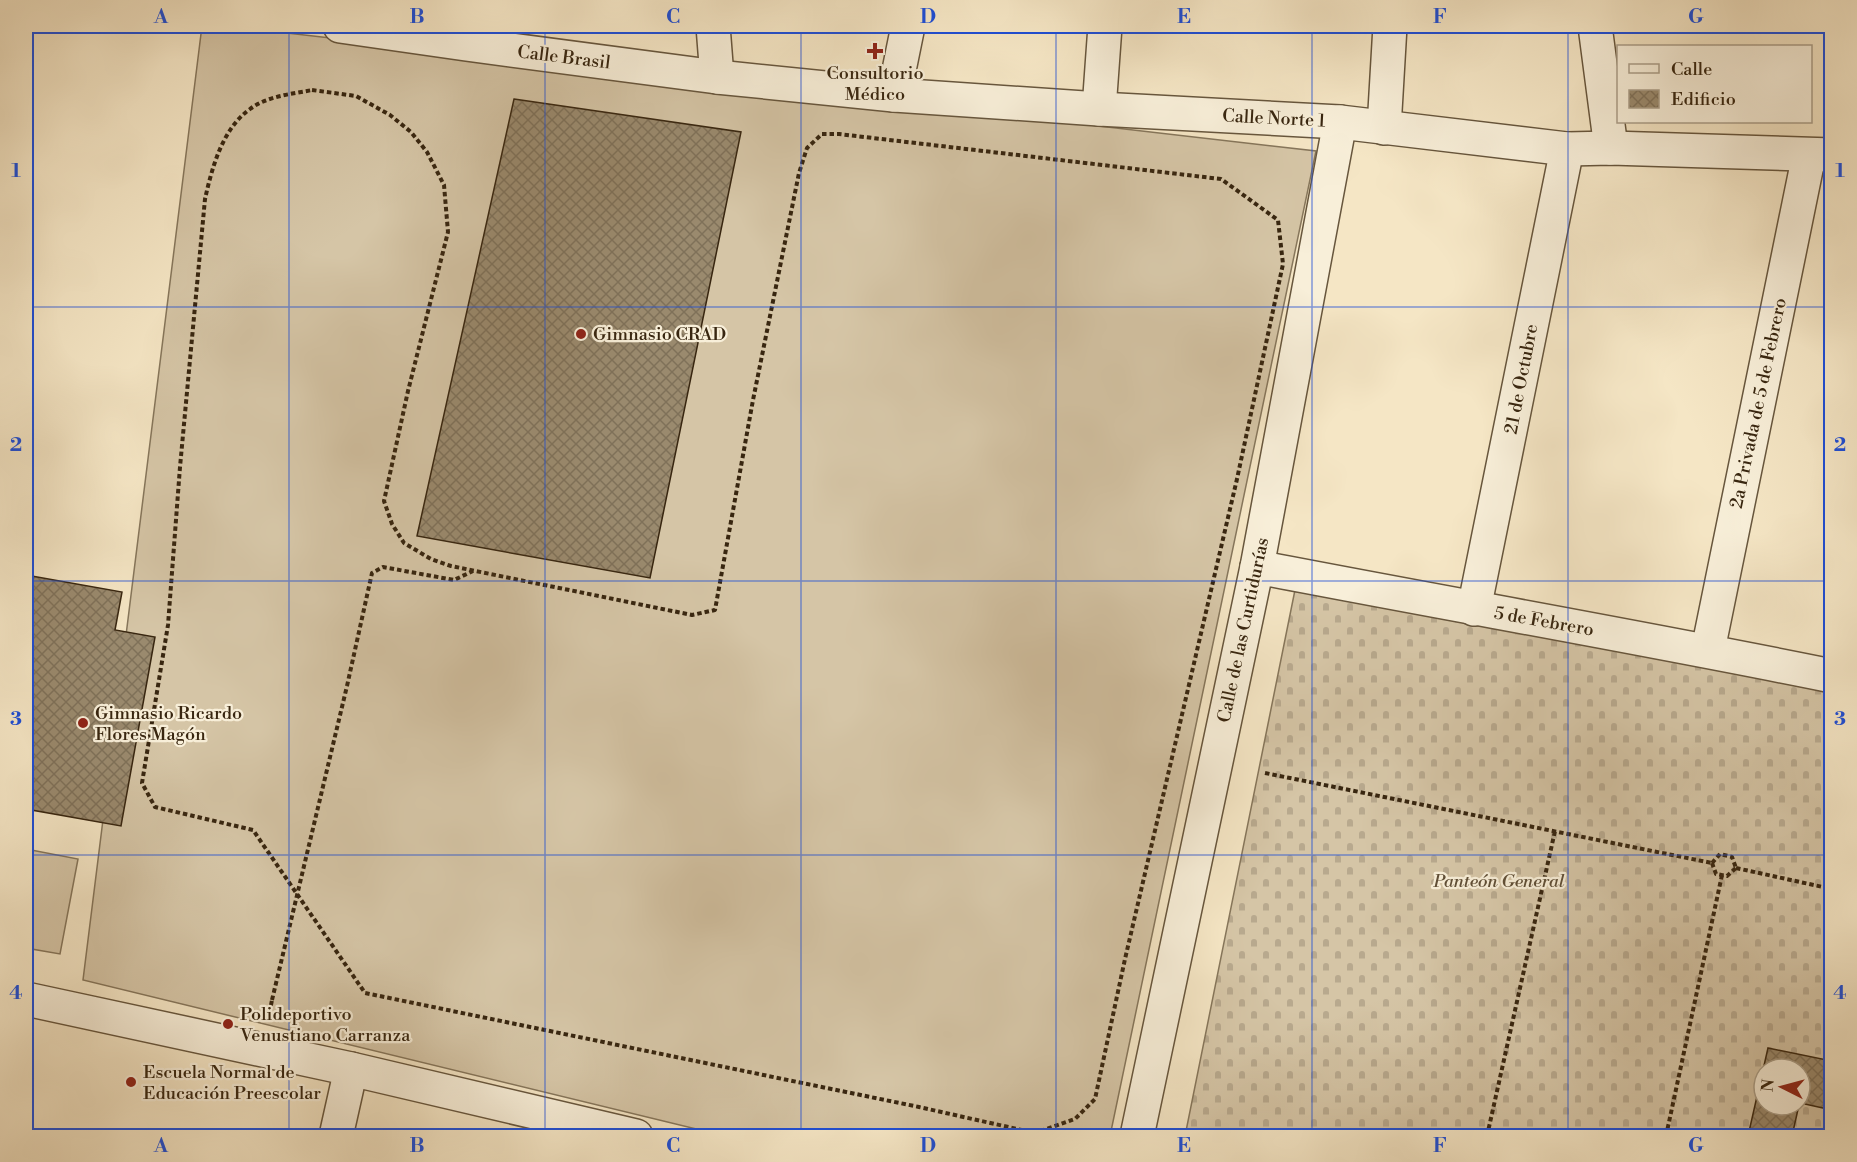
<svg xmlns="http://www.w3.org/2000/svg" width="1857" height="1162" font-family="'Libre Bodoni',serif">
	<defs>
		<pattern id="cemetery-stones" width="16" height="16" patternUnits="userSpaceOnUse" patternTransform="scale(1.5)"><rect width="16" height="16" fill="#d5c5a6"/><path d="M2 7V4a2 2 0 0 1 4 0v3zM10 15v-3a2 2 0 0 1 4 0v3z" fill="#b8a98e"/></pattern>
		<pattern id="building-cross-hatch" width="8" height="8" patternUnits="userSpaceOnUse" patternTransform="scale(1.5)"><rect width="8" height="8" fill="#9a8a6e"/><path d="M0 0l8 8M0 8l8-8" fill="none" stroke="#7f7159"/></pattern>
	</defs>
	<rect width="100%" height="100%" fill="#f5e6c5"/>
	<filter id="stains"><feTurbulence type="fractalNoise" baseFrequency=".00333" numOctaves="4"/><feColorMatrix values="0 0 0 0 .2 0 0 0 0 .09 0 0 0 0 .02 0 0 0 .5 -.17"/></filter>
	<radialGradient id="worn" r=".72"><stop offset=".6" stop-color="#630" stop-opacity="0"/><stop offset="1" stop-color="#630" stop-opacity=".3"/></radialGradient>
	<path fill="url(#cemetery-stones)" stroke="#86765b" stroke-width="1.5" fill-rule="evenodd" d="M1297 580 1831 685V1136H1185ZM1764 1069H1800V1105H1764Z"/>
	<g fill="#d5c5a6" stroke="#86765b" stroke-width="1.5">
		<path d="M202 26H226L1316 151 1110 1136H725L83 980Z"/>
		<path d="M26 849 78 859 60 954 26 948Z"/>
	</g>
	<g fill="url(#building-cross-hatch)" stroke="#382610" stroke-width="1.5">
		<path d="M514 99 741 132 650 578 417 536Z"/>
		<path d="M26 575 122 592 115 630 155 637 121 826 26 809Z"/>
		<path d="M1768 1048 1832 1061V1110L1800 1103V1069H1764V1105H1799L1792 1136H1748Z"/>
	</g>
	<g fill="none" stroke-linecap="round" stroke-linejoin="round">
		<g stroke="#67563d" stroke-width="36">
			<g id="minor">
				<path d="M340 26 466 44 717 77 894 95 1099 109 1340 122 1567 149 1611 148 1832 155"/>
				<path d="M713 26 717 77"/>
				<path d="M1595 26 1611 148"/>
				<path d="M894 95 908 26"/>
				<path d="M1099 109 1105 26"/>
				<path d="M1384 128 1390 26"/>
				<path d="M1257 567C1448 604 1640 637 1832 676"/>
				<path d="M1474 609 1567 149"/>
				<path d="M1708 650 1809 155"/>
				<path d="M26 999 351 1069 636 1136"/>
				<path d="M336 1136 351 1069"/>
				<path d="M1137 1136 1257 567 1340 122"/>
			</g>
		</g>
		<g stroke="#382610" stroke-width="4" stroke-dasharray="4.5 3" stroke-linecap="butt">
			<path d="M312 90 356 96 390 115 411 132 427 152 444 185 448 232 408 391 384 501 392 524 404 543 431 559 451 566 692 615 715 610 753 400 799 173 807 148 822 134H839L1221 179 1278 220 1283 264 1237 479 1125 959 1095 1099 1075 1119 1035 1133 919 1107 365 993 253 830 155 807 142 783 168 625 180 467 205 199C212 168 222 129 250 109 267 96 292 94 312 90Z"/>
			<path d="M347 686 372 573 383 567 454 580 473 571"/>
			<path d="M1265 773 1712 863"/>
			<path d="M1712 863 1720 854 1732 857 1736 868"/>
			<path d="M1712 863 1716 874 1727 876 1736 868"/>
			<path d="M1736 868 1832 889"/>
			<path d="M268 1020 272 1000"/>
			<path d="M1487 1136 1555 831"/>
			<path d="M1666 1136 1722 875"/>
		</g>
		<use href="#minor" stroke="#f8efd9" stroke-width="33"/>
		<path stroke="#382610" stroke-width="4" stroke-dasharray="4.5 3" stroke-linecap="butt" d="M272 1000 347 686"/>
	</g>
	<path fill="none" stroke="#1d4ed8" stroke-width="1.5" stroke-opacity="0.55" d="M289 26V1136M545 26V1136M801 26V1136M1056 26V1136M1312 26V1136M1568 26V1136M26 307H1832M26 581H1832M26 855H1832"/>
	<g fill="#8f2418" stroke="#f8efd9" stroke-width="2">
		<path d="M872 42h6v6h6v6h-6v6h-6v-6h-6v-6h6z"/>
		<circle cx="581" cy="334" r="6"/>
		<circle cx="83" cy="723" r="6"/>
		<circle cx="228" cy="1024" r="6"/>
		<circle cx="131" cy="1082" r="6"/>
	</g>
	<g text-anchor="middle" stroke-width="4.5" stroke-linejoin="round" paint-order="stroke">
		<g font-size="18" fill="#382610" stroke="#f8efd9">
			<text transform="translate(564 57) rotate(7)" y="6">Calle Brasil</text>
			<text transform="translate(1274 118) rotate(3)" y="6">Calle Norte 1</text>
			<text transform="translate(1521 379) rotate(-79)" y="6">21 de Octubre</text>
			<text transform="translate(1758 403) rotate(-78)" y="6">2a Privada de 5 de Febrero</text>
			<text transform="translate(1544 621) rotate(10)" y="6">5 de Febrero</text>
			<text transform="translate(1243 630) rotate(-78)" y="6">Calle de las Curtidurías</text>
		</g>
		<g font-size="18" fill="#382610" stroke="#f8efd9" text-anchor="start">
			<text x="875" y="79" text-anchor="middle">Consultorio<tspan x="875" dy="21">Médico</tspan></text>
			<text x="593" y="340">Gimnasio CRAD</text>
			<text x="95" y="719">Gimnasio Ricardo<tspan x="95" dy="21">Flores Magón</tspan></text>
			<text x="240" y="1020">Polideportivo<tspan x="240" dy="21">Venustiano Carranza</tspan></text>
			<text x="143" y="1078">Escuela Normal de<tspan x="143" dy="21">Educación Preescolar</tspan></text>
		</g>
		<g font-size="18" font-style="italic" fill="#5f4e36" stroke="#f8efd9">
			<text x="1499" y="887">Panteón General</text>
		</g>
	</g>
	<rect width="1857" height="1162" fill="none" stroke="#f5e6c5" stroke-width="66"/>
	<rect x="1617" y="45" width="195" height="78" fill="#f8efd9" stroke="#ab9f89" stroke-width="1.5"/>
	<rect x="1629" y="64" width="30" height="9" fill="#f8efd9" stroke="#ab9f89" stroke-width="1.5"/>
	<text x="1671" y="75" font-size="18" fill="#382610">Calle</text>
	<rect x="1629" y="90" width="30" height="18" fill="url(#building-cross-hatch)" stroke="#ab9f89" stroke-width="1.5"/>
	<text x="1671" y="105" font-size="18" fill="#382610">Edificio</text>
	<g transform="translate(1782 1087) rotate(276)"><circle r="28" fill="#f8efd9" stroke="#ab9f89" stroke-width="1.5"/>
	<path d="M0-4.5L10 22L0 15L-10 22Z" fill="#8f2418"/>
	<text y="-9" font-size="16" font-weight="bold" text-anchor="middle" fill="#382610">N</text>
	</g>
	<rect x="33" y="33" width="1791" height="1096" fill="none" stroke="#1d4ed8" stroke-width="2"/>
	<g font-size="20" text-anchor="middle" font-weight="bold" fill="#1d4ed8">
		<text x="161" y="23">A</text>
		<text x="417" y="23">B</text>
		<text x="673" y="23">C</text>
		<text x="928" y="23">D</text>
		<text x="1184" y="23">E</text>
		<text x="1440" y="23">F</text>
		<text x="1696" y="23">G</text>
		<text x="16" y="177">1</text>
		<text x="1840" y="177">1</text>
		<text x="16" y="451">2</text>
		<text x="1840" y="451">2</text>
		<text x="16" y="725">3</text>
		<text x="1840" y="725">3</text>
		<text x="16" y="999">4</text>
		<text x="1840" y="999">4</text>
		<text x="161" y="1152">A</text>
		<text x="417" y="1152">B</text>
		<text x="673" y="1152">C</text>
		<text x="928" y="1152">D</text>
		<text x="1184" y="1152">E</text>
		<text x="1440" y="1152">F</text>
		<text x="1696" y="1152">G</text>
	</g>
	<rect width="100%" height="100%" filter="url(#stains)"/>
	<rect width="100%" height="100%" fill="url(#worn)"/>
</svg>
